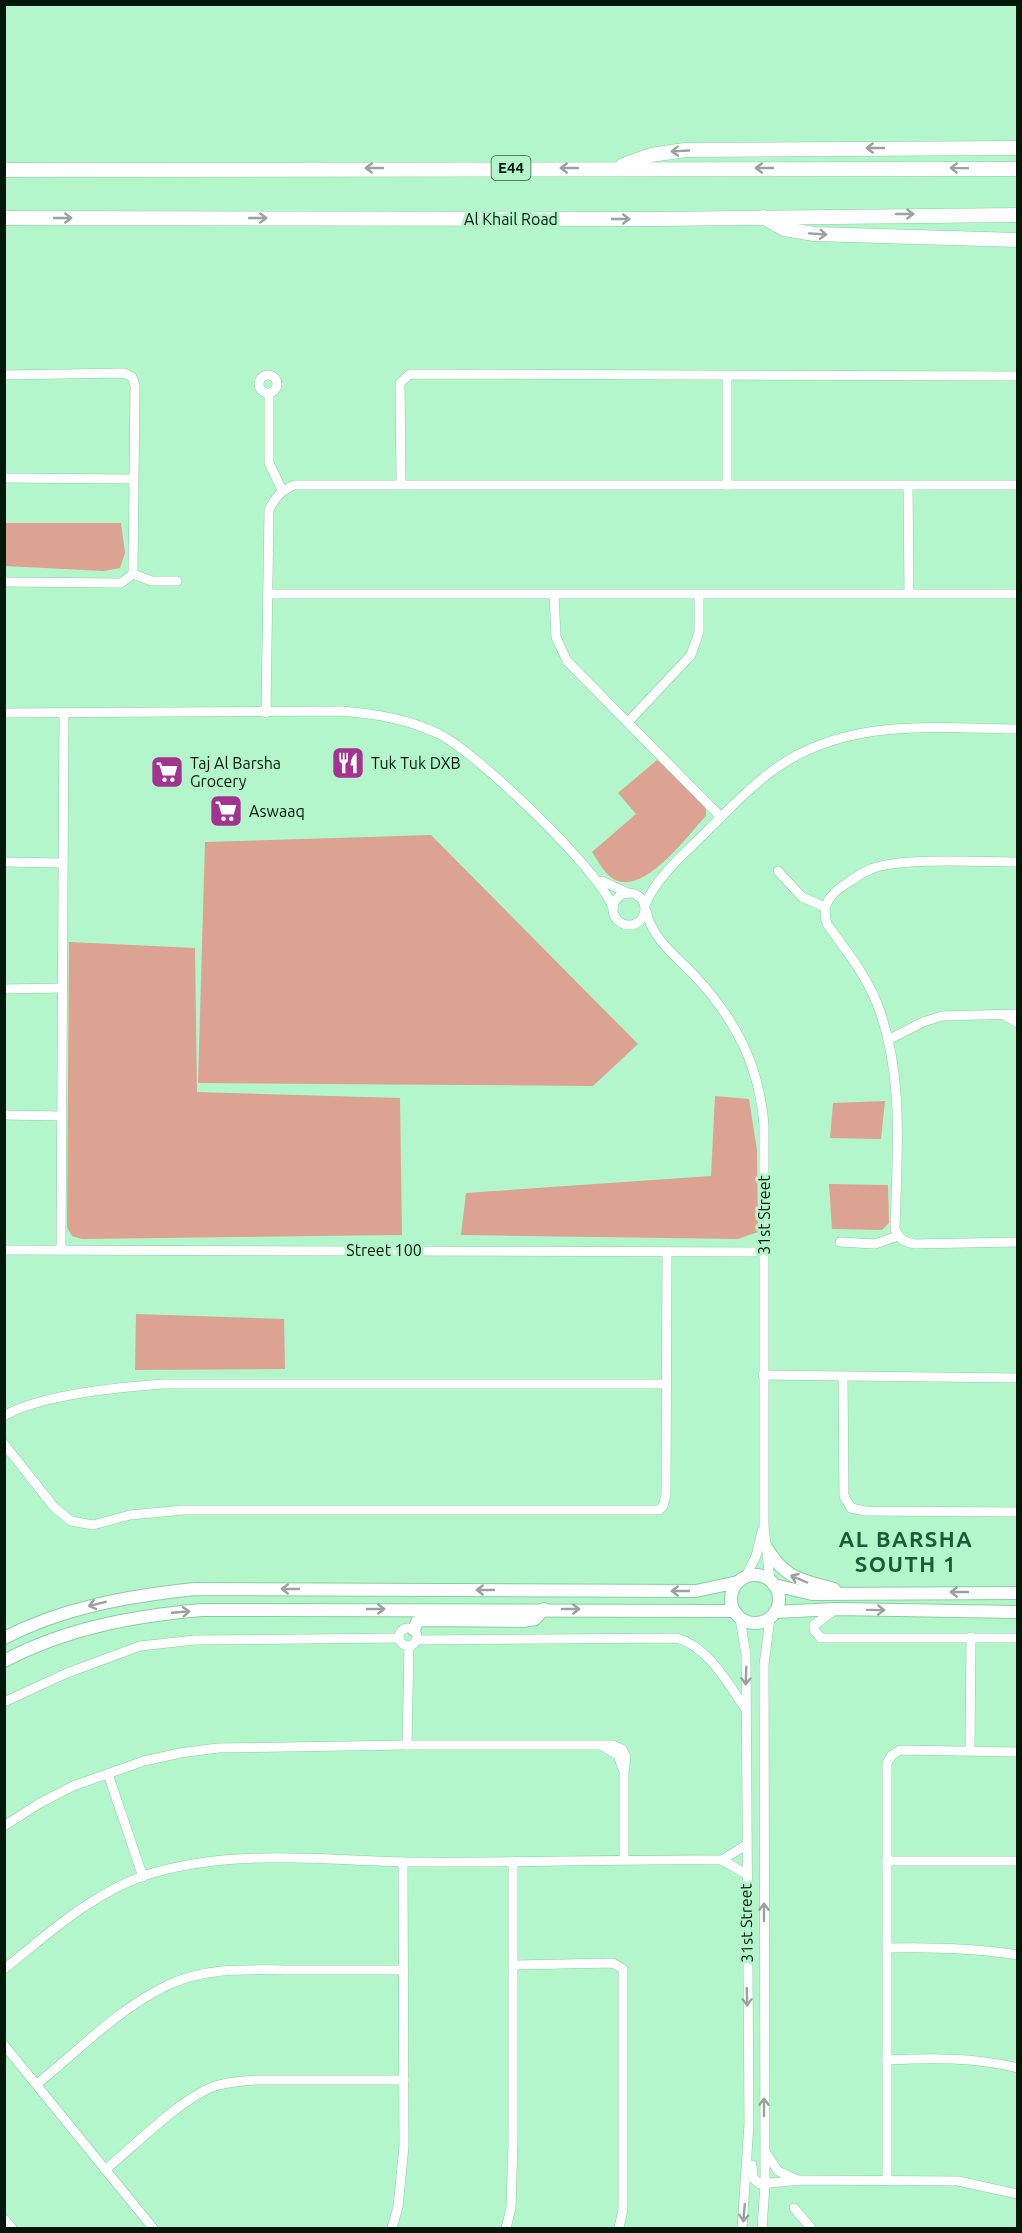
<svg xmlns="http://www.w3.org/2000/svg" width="1022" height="2233" font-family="Ubuntu,sans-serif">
	<rect width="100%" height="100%" fill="#b3f6cb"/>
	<g fill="#dca393">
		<path d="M5 523H121L125 553 120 568 104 571 5 566Z"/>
		<path d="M657 760 706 807V816C687 836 642 899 612 878 604 873 597 859 592 852L636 814 618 793Z"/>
		<path d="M431 835 638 1044 593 1086 198 1083 205 842Z"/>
		<path d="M69 942 195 948 197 1092 400 1098 402 1235 82 1239 72 1236 67 1227Z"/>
		<path d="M715 1096 749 1099 757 1150 758 1232 738 1239 461 1235 466 1193 711 1176Z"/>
		<path d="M885 1101 881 1139 830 1138 833 1103Z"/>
		<path d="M829 1184 888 1185 889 1223 882 1230 832 1229Z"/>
		<path d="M136 1314 284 1319 285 1369 135 1370Z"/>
	</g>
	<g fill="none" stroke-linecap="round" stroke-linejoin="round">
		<g stroke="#8ccda3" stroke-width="10">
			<g id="minor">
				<circle cx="268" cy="384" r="9"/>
				<path d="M4 375 124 373 132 377 135 385 133 574 121 583 4 582"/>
				<path d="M269 394V463L282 490"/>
				<path d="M4 478 133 479"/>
				<path d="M401 484 400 383 410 374 1018 376"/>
				<path d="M727 485V376"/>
				<path d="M908 486 909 593"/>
				<path d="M133 574 152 581H177"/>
				<path d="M268 594H1018"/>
				<path d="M554 595 556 637 567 661 721 817"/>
				<path d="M4 713 342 711C376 714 408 719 439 734 476 752 601 871 613 908"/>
				<path d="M266 713 269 510C275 497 281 491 294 485H1018"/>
				<path d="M629 721 691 655 699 632V596"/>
				<path d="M4 862 61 863"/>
				<path d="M1018 862C981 862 902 857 871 869 859 874 850 881 840 888 827 898 822 908 827 924 845 949 864 972 876 1001 905 1072 897 1154 895 1229 899 1239 904 1242 915 1244L1018 1242"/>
				<path d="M778 871 802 897 825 907"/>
				<path d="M602 881 628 893"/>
				<circle cx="629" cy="909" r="16"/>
				<path d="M645 905C658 874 686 853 709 829 729 809 749 788 772 771 845 717 933 728 1018 729"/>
				<path d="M646 911C653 940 676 956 695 976 736 1020 759 1065 764 1125V1526L770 1581"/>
				<path d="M4 989 63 988"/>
				<path d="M1004 1015 1018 1023"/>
				<path d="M888 1040 923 1022 942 1016 1018 1014"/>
				<path d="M4 1115 61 1116"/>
				<path d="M840 1242 875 1244 898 1236"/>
				<path d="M61 1249 64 713"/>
				<path d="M4 1250 763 1252"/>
				<path d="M763 1375 1018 1378"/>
				<path d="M843 1378 844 1496 851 1508 865 1511 1018 1512"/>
				<path d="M4 1416C39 1395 122 1387 163 1384H667"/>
				<path d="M4 1444 54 1507 71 1521 93 1525 130 1515 184 1510H659L663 1506 666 1495 667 1251"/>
				<path d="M745 1578 756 1556 762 1531"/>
				<path d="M836 1609 814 1625V1630L821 1638H1018"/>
				<path d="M740 1618 746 1655 749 2124 742 2228"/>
				<circle cx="408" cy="1637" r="9"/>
				<path d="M417 1640 677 1638C708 1647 727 1682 745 1708"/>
				<path d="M4 1702 67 1673 140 1646 195 1640 399 1638"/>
				<path d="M407 1745 409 1646"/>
				<path d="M604 1747 618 1755 623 1769"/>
				<path d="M970 1749 971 1637"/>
				<path d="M108 1774 143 1877"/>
				<path d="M4 1826 40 1803 73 1786 144 1761 180 1753 218 1748 407 1745H613L622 1749 626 1757 624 1772V1859"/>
				<path d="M722 1860 746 1874"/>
				<path d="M887 1861H1018"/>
				<path d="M888 1948C931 1947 974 1948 1018 1955"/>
				<path d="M514 1965 613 1963 623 1969V2209L619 2228"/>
				<path d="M4 1969C48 1934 90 1895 143 1876 227 1848 319 1860 405 1862 510 1863 616 1859 722 1860L746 1845"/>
				<path d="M4 2045 153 2228"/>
				<path d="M887 2060C931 2058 975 2057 1018 2068"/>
				<path d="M37 2084C78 2051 119 2008 168 1985 207 1966 251 1970 293 1970 330 1970 366 1970 403 1970"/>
				<path d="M766 2153 778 2171 798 2180"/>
				<path d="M752 2165 753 2178 760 2184 800 2180 958 2181 1018 2194"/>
				<path d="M105 2170C133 2147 181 2098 215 2086 228 2082 242 2081 256 2080H404"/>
				<path d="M887 2179V1763L892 1755 900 1750 1018 1752"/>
				<path d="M794 2208 811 2228"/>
				<path d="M4 2219 12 2228"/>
				<path d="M392 2228 398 2207 404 2146 403 1862"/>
				<path d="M506 2228 511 2208 513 2142V1861"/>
				<path d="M762 2228 765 2185 764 1665 770 1618"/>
			</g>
		</g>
		<g stroke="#8ccda3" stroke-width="14">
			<g id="major">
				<path d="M766 1547C785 1579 801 1580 834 1589"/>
				<circle cx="755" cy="1599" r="24"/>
				<path d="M774 1585 812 1594 1018 1593"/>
				<path d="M775 1612 836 1609 1018 1612"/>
				<path d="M414 1630 417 1622 421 1620 523 1621 535 1619 544 1609"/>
				<path d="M4 1638C64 1607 129 1596 195 1589L696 1591 738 1582"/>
				<path d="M4 1661C66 1628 134 1616 202 1610L734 1611"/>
			</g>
		</g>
		<g stroke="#8ccda3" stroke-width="15">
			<g id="highway">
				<path d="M623 165 651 155 685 150 1018 148"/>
				<path d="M4 170 1018 169"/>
				<path d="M763 217 784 229 814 234 1018 240"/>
				<path d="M4 218 659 219 1018 215"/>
			</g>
		</g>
		<use href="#minor" stroke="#fff" stroke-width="9"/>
		<use href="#major" stroke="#fff" stroke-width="12"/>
		<use href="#highway" stroke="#fff" stroke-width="14"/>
	</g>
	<defs><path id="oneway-shaft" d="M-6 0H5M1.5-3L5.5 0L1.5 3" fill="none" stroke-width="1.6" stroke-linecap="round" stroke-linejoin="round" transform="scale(1.5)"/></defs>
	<g stroke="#99a29d">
		<use href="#oneway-shaft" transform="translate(875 148) rotate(180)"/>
		<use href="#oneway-shaft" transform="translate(680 151) rotate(177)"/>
		<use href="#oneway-shaft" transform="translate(374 168) rotate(180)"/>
		<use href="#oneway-shaft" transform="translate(569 168) rotate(180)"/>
		<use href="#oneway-shaft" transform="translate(764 168) rotate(180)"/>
		<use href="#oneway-shaft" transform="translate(959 168) rotate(-179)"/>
		<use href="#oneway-shaft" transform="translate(905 214)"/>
		<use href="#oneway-shaft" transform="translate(63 218)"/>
		<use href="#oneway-shaft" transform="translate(258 218)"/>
		<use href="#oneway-shaft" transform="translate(621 219)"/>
		<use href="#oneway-shaft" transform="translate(818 234) rotate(4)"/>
		<use href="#oneway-shaft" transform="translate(799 1579) rotate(-157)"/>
		<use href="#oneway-shaft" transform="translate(290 1589) rotate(-180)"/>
		<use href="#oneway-shaft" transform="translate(485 1590) rotate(-180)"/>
		<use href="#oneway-shaft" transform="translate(680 1591) rotate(-180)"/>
		<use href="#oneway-shaft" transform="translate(959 1592) rotate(-180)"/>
		<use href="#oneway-shaft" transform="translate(97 1604) rotate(166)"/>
		<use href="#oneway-shaft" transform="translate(376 1609)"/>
		<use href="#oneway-shaft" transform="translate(571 1609)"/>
		<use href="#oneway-shaft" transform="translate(876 1610) rotate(1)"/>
		<use href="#oneway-shaft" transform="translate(181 1612) rotate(-5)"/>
		<use href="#oneway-shaft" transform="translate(746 1676) rotate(92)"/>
		<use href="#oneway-shaft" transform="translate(764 1912) rotate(-90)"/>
		<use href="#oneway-shaft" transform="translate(747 1997) rotate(89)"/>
		<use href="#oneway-shaft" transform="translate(764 2107) rotate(-90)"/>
		<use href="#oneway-shaft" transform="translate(744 2213) rotate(95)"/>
	</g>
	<defs>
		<g id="restaurant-square" transform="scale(1.725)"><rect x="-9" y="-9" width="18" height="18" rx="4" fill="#a43390" stroke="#b3f6cb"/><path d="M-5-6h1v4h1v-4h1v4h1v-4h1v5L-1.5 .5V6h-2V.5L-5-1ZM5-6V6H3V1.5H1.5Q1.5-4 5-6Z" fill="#fff"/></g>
		<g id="supermarket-square" transform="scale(1.725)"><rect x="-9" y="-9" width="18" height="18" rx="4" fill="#a43390" stroke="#b3f6cb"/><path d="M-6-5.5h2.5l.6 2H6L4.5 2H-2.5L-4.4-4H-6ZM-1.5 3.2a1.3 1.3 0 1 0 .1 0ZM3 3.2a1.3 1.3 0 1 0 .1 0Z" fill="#fff"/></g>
	</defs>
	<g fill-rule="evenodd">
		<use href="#restaurant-square" x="348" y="763"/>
		<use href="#supermarket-square" x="167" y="772"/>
		<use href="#supermarket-square" x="226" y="811"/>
	</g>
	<g text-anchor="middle" stroke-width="6" stroke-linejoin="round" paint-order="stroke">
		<rect fill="#b3f6cb" stroke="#365a43" stroke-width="1.5" x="491.5" y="156" width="39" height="24" rx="4.5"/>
		<g font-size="15" font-weight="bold" fill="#001709">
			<text x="511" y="173">E44</text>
		</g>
		<g font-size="16" fill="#001709" stroke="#b3f6cb">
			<text x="511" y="225">Al Khail Road</text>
			<text transform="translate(764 1215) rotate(-90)" y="6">31st Street</text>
			<text x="384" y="1256">Street 100</text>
			<text transform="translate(746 1923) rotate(-91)" y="6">31st Street</text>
		</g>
		<g font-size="16" fill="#001709" stroke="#b3f6cb" text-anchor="start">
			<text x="190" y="769">Taj Al Barsha<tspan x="190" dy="18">Grocery</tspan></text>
			<text x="371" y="769">Tuk Tuk DXB</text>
			<text x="249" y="817">Aswaaq</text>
		</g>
		<g font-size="22" font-weight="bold" letter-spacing="1.5" fill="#185b37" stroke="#b3f6cb">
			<text x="906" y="1547">AL BARSHA<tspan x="906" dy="25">SOUTH 1</tspan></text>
		</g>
	</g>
	<rect width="1022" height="2233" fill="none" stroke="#001709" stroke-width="12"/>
</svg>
